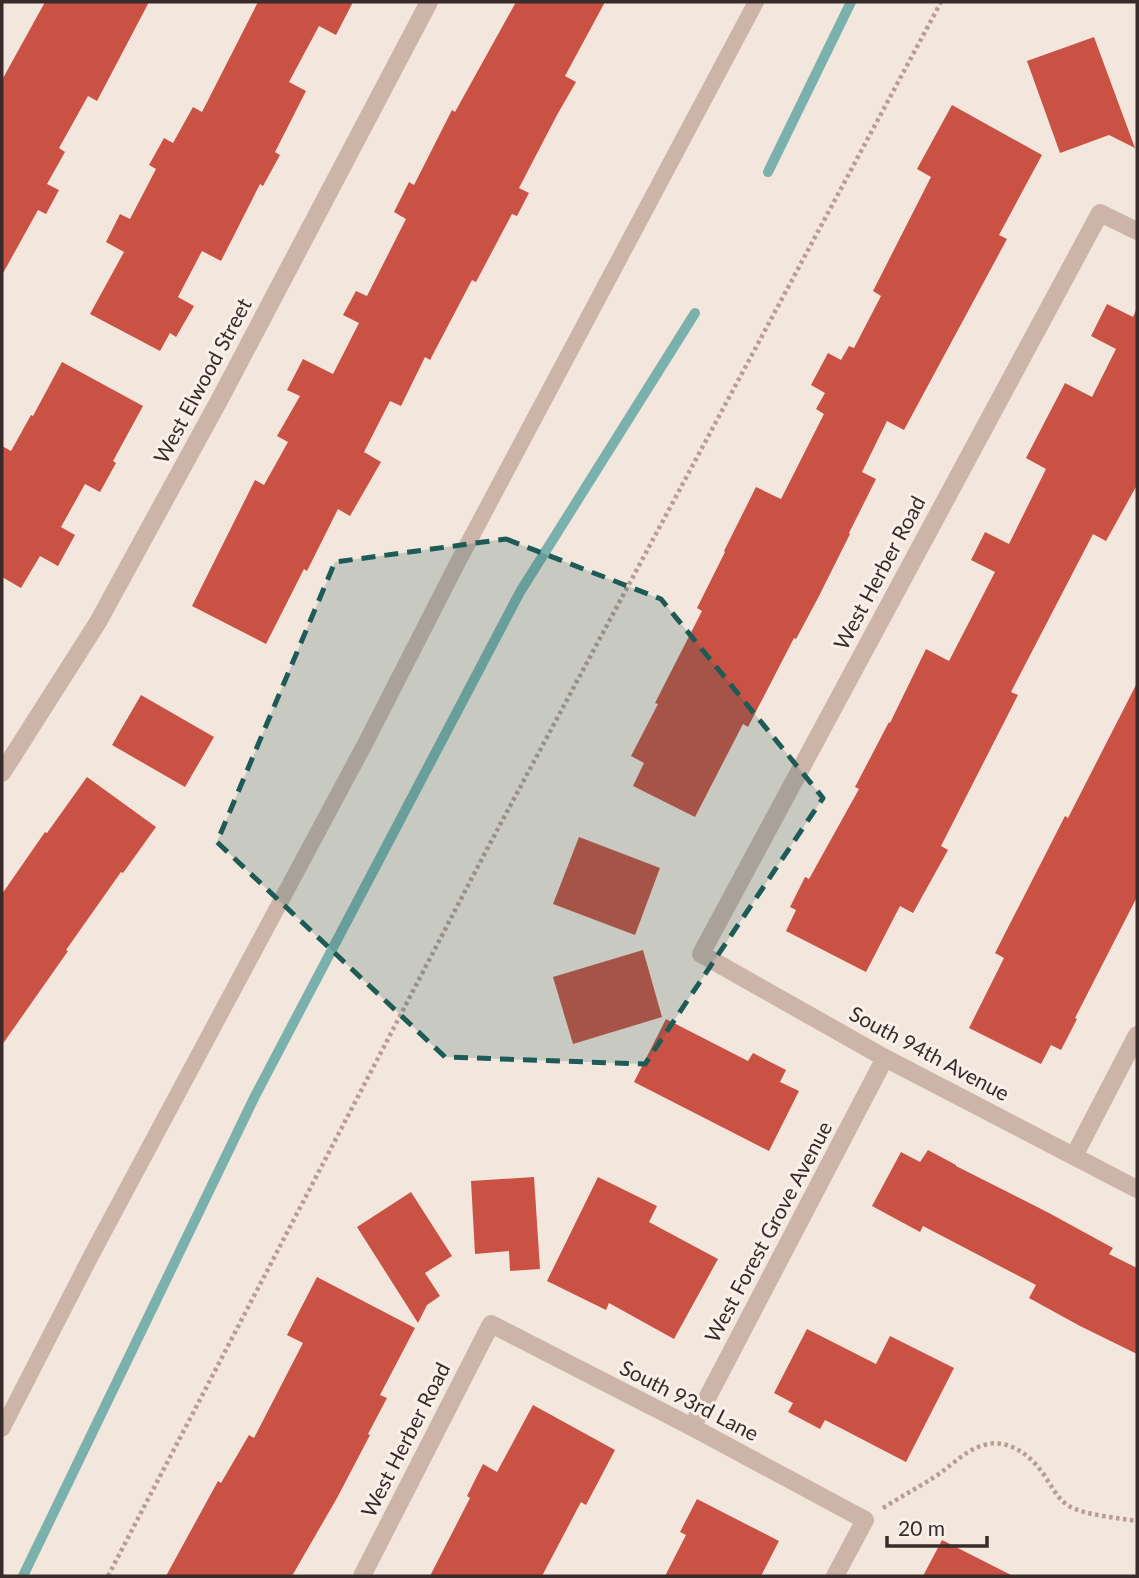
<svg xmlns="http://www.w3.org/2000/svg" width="1139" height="1578" font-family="Lato,sans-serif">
	<rect width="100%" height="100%" fill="#f3e6dd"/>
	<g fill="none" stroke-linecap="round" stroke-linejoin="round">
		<g stroke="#7bb1ac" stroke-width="10">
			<path d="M768 172 851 2"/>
			<path d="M23 1576 255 1096 520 592 695 313"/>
		</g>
	</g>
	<g fill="#c95245">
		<path d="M45 2H149L97 101 88 96 59 148 65 152 47 184 59 190 46 214 38 210 2 275V80Z"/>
		<path d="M258 2H353L336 35 319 26 289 82 306 91 275 152 280 155 263 186 260 184 221 261 202 251 178 297 194 306 176 337 170 333 160 351 90 314 124 252 106 242 120 214 130 219 156 169 149 165 164 138 173 143 193 107 202 112Z"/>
		<path d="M516 2H605L565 76 576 82 557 115 519 188 529 193 517 216 512 214 476 282 472 280 430 360 425 357 401 406 390 401 364 452 381 462 350 516 338 509 307 571 304 569 266 644 192 606 255 480 264 485 288 442 277 436 300 396 287 390 303 359 333 374 359 323 343 315 356 291 367 296 406 219 394 212 409 182 414 185 452 110 455 112Z"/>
		<path d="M1094 37 1135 148 1109 135 1060 153 1027 61Z"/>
		<path d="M952 105 1042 155 999 235 1007 239 904 430 887 421 862 472 876 479 849 533 850 534 818 598 796 639 794 638 748 727 743 724 695 817 633 786 644 763 631 756 658 704 655 703 702 611 697 608 725 552 724 551 756 487 781 499 824 414 816 409 825 393 811 385 828 353 841 360 849 346 854 348 881 296 873 291 931 177 917 169Z"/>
		<path d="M1107 304 1133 317 1137 308V485L1106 541 1093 534 1011 692 1018 695 941 846 948 850 913 913 900 906 866 972 786 931 796 910 790 907 805 877 809 879 859 789 855 787 889 722 890 723 926 649 949 661 995 572 971 560 985 532 1009 544 1046 469 1026 458 1065 383 1092 397 1116 349 1091 336Z"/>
		<path d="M62 362 143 406 113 461 116 463 100 492 85 484 61 527 75 535 58 566 40 556 21 588 2 577V446L11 451 31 415 33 416Z"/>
		<path d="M1137 683V897L1075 1018 1077 1019 1061 1050 1051 1045 1041 1064 969 1028 1004 958 995 953 1065 816 1068 818Z"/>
		<path d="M141 695 214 737 185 787 112 745Z"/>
		<path d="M87 777 156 827 123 873 121 872 66 950 68 951 2 1045V894L45 832 47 833Z"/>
		<path d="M579 837 660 868 635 935 553 904Z"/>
		<path d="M643 950 662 1017 573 1044 553 977Z"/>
		<path d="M666 1019 748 1061 753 1053 786 1070 780 1082 799 1091 769 1151 634 1082Z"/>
		<path d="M928 1150 956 1165V1166L1049 1213 1113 1248 1109 1254 1137 1268V1354L1080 1326 1029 1298 1036 1285 923 1226 920 1232 872 1206 901 1152 920 1162Z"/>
		<path d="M534 1177 540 1269 510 1271 509 1251 475 1254 471 1181Z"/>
		<path d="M598 1177 657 1206 649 1222 718 1259 674 1339 609 1303 606 1310 547 1281Z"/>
		<path d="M411 1192 452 1256 425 1273 440 1296 427 1305 418 1323 357 1227Z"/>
		<path d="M317 1277 415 1328 380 1395 387 1398 368 1434 370 1435 337 1498 292 1576H166L218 1481 221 1483 249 1435 254 1438 303 1343 287 1335Z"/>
		<path d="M807 1329 876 1364 890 1336 954 1368 906 1462 825 1420 820 1429 788 1412 793 1403 774 1393Z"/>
		<path d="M533 1405 615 1450 586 1505 581 1502 542 1576H430L470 1498 467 1496 483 1464 497 1472Z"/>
		<path d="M697 1499 779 1541 761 1576H665L686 1535 680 1532Z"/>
		<path d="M942 1540 1013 1576H923Z"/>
	</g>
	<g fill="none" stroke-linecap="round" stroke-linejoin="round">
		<g stroke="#b89d93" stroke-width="4.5" stroke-dasharray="3.5 3.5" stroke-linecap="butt">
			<path d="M883 1508C902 1496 921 1486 939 1474 953 1464 966 1450 984 1445 1007 1438 1029 1454 1042 1472 1051 1484 1056 1498 1069 1506 1084 1515 1119 1518 1137 1521"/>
			<path d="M108 1576 486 851 941 2"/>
		</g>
		<path stroke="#ccb4a9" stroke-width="16" d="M2 1429 92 1254 366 742 458 562 756 2"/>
		<g stroke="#ccb4a9" stroke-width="18">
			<path d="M1137 231 1100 213 701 954 885 1058 1137 1189"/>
			<path d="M2 773 98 622 221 397 429 2"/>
			<path d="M1074 1156 1137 1035"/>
			<path d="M692 1427 885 1058"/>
			<path d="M362 1576 491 1324 692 1427 865 1520 835 1576"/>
		</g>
	</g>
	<path fill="#1d5b56" fill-opacity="0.2" stroke="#1d5b56" stroke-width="5" stroke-dasharray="14 9" stroke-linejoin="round" d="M506 539 661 599 823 798 645 1064 445 1057 217 842 335 562Z"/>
	<g text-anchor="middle" stroke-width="6" stroke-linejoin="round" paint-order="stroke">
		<g font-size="21" fill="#382b29" stroke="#faf0ea">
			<text transform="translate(203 381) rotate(-62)" y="7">West Elwood Street</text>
			<text transform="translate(880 573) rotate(-62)" y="7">West Herber Road</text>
			<text transform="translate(929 1054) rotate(28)" y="7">South 94th Avenue</text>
			<text transform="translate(769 1232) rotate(-62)" y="7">West Forest Grove Avenue</text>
			<text transform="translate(689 1401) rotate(27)" y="7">South 93rd Lane</text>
			<text transform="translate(406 1440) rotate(-63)" y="7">West Herber Road</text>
		</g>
	</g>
	<rect width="1139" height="1578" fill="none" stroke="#382b29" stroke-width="7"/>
	<path d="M887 1536v10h100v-10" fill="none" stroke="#382b29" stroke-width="3.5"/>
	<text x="898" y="1536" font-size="21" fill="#382b29" stroke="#faf0ea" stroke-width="5" paint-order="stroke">20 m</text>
</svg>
